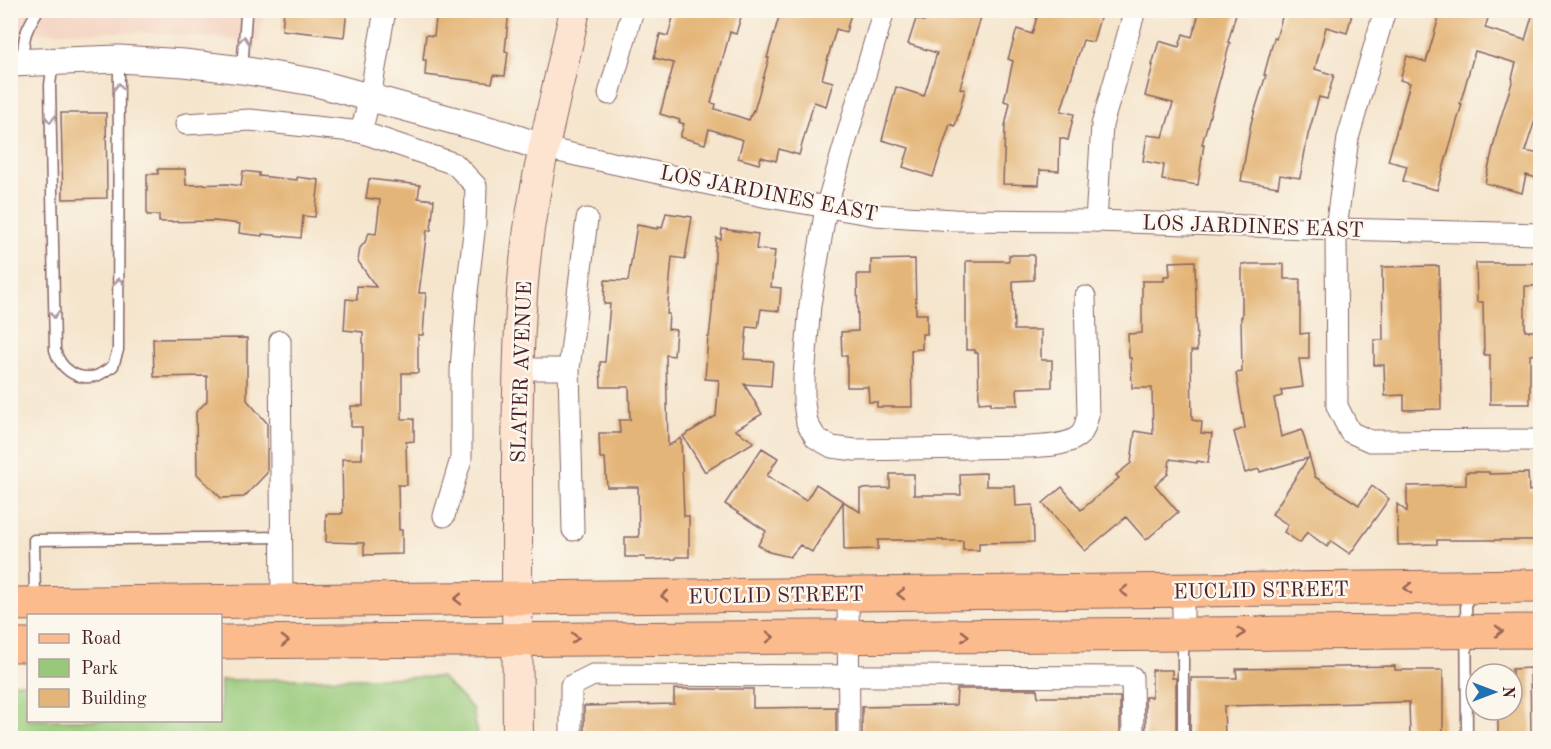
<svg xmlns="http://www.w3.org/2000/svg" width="1551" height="749" font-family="'Old Standard TT',serif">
	<rect width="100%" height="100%" fill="#fbf7ec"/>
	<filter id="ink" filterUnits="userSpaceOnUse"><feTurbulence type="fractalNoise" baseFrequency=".0167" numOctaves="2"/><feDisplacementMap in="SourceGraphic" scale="12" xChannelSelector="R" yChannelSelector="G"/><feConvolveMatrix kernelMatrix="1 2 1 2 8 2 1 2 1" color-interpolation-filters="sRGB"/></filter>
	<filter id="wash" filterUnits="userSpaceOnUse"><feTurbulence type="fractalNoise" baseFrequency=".008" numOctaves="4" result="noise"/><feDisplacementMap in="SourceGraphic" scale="24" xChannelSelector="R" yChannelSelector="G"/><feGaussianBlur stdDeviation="1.35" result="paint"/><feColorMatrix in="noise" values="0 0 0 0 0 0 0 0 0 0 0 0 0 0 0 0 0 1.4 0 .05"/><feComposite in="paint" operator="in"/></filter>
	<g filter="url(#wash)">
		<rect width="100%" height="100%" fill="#f5e5cd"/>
		<path fill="#f4d3c1" d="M11 11H263L260 42 142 32H49L11 35Z"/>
		<path fill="#97c979" stroke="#707452" stroke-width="1.5" d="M441 677 473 709 478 738H11V683H28V720H220L221 680Z"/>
		<g id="blocks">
			<g fill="#e4b578">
				<path d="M284 10H347L344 37 282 30Z"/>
				<path d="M437 10H509L505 51 508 52 505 76 494 75 492 83 425 75 426 60H423L426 35 434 36Z"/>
				<path d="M675 10H743L736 34 730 32 711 103 716 104 715 109 749 120 753 110 754 111 769 58H767L781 10H852L846 32 836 29 822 79 833 82 826 106 814 102 799 155 779 149 776 161 761 157 759 164 738 158 743 140 709 129 705 144 680 137 684 124 679 122 680 120 660 114 674 63 654 58 660 34 668 36Z"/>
				<path d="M927 10H983L960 88 965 90 955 126 950 124 933 177 903 167 909 148 882 140 896 87 924 96 937 53 908 44 916 19 924 21Z"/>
				<path d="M1039 10H1074L1100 18 1093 42 1083 40 1061 111 1074 114 1068 140 1060 138 1059 171 1040 170 1039 185 1003 184 1005 126 1010 103 1004 101 1013 61 1008 59 1017 29 1032 34Z"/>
				<path d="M1200 10H1237L1228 42 1230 43 1202 144H1204L1198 185 1162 180 1164 165 1143 161 1147 135 1163 137 1173 103 1145 96 1153 65H1152L1159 41 1179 47 1183 34 1192 37Z"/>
				<path d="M1284 10H1353L1347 33 1326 27 1315 69 1334 75 1327 99 1319 97 1308 135 1300 178 1280 175 1278 187 1241 181 1251 123 1266 75H1264L1274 38 1276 39Z"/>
				<path d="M1441 10H1475L1489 15 1485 28 1525 40 1534 10H1540V121L1535 120 1525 151 1540 154V179L1526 175 1522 193 1485 183 1497 130 1513 79 1512 78 1516 63 1475 51 1460 104H1462L1437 190 1403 181 1407 166 1388 161 1410 83 1400 80 1407 56 1426 62Z"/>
				<path d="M61 113H106L107 198 63 199Z"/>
				<path d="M158 169H185L186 185 228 184 241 186 243 171 259 173V176L297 180V177L319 180 315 217 303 216 301 238 262 234V236L239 233 240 224 215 221 159 222V215H147V174H158Z"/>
				<path d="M369 179 420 185 418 198 434 200 431 230H427L419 293H426L423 335H418V373H402V419H414V441L406 442 407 485H398L399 530H402V554L364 555V543L326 542V514H341V513H343L342 459H362V427H351V406H363V332L344 330 346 299 357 300V286L376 287 358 261 360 248 365 242 369 233 376 234 380 200 366 198Z"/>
				<path d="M666 213 692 217 685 259 672 257 667 314H669L668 329 676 330 674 356 666 355 668 446 681 438 684 516H689V557H676V559L646 560 645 557H625V537H639L638 487H607L605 458H600L599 433H620L619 420H630L629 387H601L600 362H605L610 304H604L605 280 628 281 637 225 658 229V227L662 228Z"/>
				<path d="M722 229 758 234 756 249 775 251 771 287 781 288 779 311 761 309 758 328 747 327 744 359 773 361 771 386 744 384 762 414 735 430 754 442 705 472 683 436 716 416 719 380 705 379 708 337H709L712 311 716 238 721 239Z"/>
				<path d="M1009 255H1034V280L1013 281 1014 330H1041V360H1052V387L1017 388 1018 405H991V402L979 403 978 353H975V350H966V261H1009Z"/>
				<path d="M915 259 916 314H927V334H922V349L911 350 912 407H877V402H869L868 387H847V356H842L841 332 858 331 857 274H871V260Z"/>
				<path d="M1195 261 1197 351H1191L1192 420 1202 422 1201 433 1212 434 1208 463 1197 461V463L1170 459 1168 474 1155 485 1178 512 1146 540 1126 517 1085 551 1043 503 1062 487 1081 510 1119 478 1116 475 1131 463 1135 431 1153 434 1152 388H1132L1131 358H1129L1128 334 1142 333V281H1164V276H1170L1169 262Z"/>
				<path d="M1476 263H1540V286H1525V331H1540V354L1530 355V404H1490V355H1484L1483 302H1477Z"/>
				<path d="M1242 264H1284V279H1300V334L1309 333V359H1299L1303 387 1281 390 1282 396 1274 398 1281 437 1302 430 1315 477 1359 505 1372 486 1389 499 1350 554 1331 541 1327 547 1307 532 1300 543 1284 532 1288 525 1272 514 1308 458 1260 472 1259 469 1245 473 1234 432 1245 428 1236 373 1242 372 1241 317H1242Z"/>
				<path d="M1439 266 1441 409 1404 410V395L1385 396 1384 365H1374V340H1383L1382 267Z"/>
				<path d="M247 338V400L267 423V473L244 497 221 498 197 474 196 412 207 401V376L154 377 153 339Z"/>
				<path d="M762 448 778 458 767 476 806 501 816 484 860 512V489L890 488V474H914V495H961L960 474 986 473V486H1015L1016 506 1033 505 1034 542 979 543V550H963V541H943V540H878V549L844 550 843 502 812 552 800 545 790 557 769 552 758 545 766 531 725 504Z"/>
				<path d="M1466 472H1489V474L1528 473 1529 491 1537 490 1538 540H1437V544L1398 545 1397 504 1407 512V486L1466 485Z"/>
				<path d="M1395 666V670H1443V738H1410L1409 702 1224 706 1225 738H1190L1191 678H1237L1236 669Z"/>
				<path d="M1530 668 1531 738H1498V710H1512V669Z"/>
				<path d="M1152 670H1172V678H1176V738H1146L1145 697H1152Z"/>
				<path d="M674 689H753V708L836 707V738H584V706L674 704Z"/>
				<path d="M957 689H1037L1038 697H1120V738H862V707L956 705Z"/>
			</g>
		</g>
	</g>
	<g filter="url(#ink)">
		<use href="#blocks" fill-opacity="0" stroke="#866464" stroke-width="1.5"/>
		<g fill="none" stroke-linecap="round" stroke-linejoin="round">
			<g stroke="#866464" stroke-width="13">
				<g id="service">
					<path d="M23 61C23 37 25 31 38 10"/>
					<path d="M53 61 50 85 55 350C60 368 76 381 96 376 102 374 108 369 113 366L118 350 119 59"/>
					<path d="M242 70 246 15 245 10"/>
					<path d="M1466 589 1467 738"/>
					<path d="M35 600 34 540 281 537"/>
					<path d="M1183 637V738"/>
				</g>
			</g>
			<g stroke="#866464" stroke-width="23">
				<g id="minor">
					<path d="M884 10 826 208 810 305 804 377V403L807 423 816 438 832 447 855 450 1028 447C1043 446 1070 446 1081 434 1085 430 1086 421 1088 415L1085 297"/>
					<path d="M1385 10 1348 138 1336 229 1337 406 1350 432 1370 441 1540 440"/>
					<path d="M609 94 633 10"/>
					<path d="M186 124 250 120 361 132 370 97 385 10"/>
					<path d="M361 132 455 164 476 186 475 224 466 300 461 370V459L444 516"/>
					<path d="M544 148 768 197 875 215 954 220 1096 221 1336 229 1540 234"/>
					<path d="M1096 221 1102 125 1135 10"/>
					<path d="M280 341 282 601"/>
					<path d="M519 369H569"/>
					<path d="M573 530 569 369 587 219"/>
					<path d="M1183 590V634"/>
					<path d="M848 594 849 738"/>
					<path d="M571 738V686L593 675 1132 677 1133 738"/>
				</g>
			</g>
			<g stroke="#866464" stroke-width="29">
				<path id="tertiary" d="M10 63 119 59 184 63 242 70 313 82 503 134 544 148"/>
			</g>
			<g stroke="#866464" stroke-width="32">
				<path id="secondary" d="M518 738C517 646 517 553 517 461 518 384 518 305 529 229 540 155 559 83 575 10"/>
			</g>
			<g stroke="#866464" stroke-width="35">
				<g id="primary">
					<path d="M10 604 1540 586"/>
					<path d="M220 642 1540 631"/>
					<path d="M10 645H28"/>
				</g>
			</g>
			<use href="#service" stroke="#fff" stroke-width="10"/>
			<use href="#minor" stroke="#fff" stroke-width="21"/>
			<use href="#tertiary" stroke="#fff" stroke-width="27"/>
			<use href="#secondary" stroke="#fde4d1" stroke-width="30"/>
			<use href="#primary" stroke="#fbbb8d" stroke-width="33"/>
		</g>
		<defs><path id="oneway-chevron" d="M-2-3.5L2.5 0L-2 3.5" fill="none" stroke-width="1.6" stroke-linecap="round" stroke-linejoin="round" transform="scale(1.5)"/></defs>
		<g stroke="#ae9aa0">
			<use href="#oneway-chevron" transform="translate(244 40) rotate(-85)"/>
			<use href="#oneway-chevron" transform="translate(119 87) rotate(-90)"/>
			<use href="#oneway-chevron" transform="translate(50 119) rotate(89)"/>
			<use href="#oneway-chevron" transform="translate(119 282) rotate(-90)"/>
			<use href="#oneway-chevron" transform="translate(54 314) rotate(89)"/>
		</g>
		<g stroke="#9a6557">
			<use href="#oneway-chevron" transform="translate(1408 588) rotate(179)"/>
			<use href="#oneway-chevron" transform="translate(1124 591) rotate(179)"/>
			<use href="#oneway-chevron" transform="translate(901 594) rotate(179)"/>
			<use href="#oneway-chevron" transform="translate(665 596) rotate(179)"/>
			<use href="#oneway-chevron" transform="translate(458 599) rotate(179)"/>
			<use href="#oneway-chevron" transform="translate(1499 631)"/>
			<use href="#oneway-chevron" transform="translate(1241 633)"/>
			<use href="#oneway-chevron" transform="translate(965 636) rotate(-1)"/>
			<use href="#oneway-chevron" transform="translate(770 637)"/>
			<use href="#oneway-chevron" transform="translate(575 638)"/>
			<use href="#oneway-chevron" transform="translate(285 641) rotate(-1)"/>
		</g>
	</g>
	<g text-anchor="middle" stroke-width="5" stroke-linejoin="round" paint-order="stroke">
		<g font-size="21" fill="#4a1f2b" stroke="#fbf7ec">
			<text transform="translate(769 193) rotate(11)" y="7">LOS JARDINES EAST</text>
			<text transform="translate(1253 226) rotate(2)" y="7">LOS JARDINES EAST</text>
			<text transform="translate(521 372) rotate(-88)" y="7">SLATER AVENUE</text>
			<text transform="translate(1261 590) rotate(-1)" y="7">EUCLID STREET</text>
			<text transform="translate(776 595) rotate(-1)" y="7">EUCLID STREET</text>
		</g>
	</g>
	<rect width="1551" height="749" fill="none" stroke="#fbf7ec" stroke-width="36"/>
	<rect x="27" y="614" width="195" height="108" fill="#fbf7ec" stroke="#b4a19f" stroke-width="1.5"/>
	<rect x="39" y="634" width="30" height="9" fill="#fbbb8d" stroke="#b4a19f" stroke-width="1.5"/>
	<text x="81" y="644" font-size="18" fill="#4a1f2b">Road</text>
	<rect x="39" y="659" width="30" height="18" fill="#97c979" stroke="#b4a19f" stroke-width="1.5"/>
	<text x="81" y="674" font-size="18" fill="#4a1f2b">Park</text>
	<rect x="39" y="689" width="30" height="18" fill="#e4b578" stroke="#b4a19f" stroke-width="1.5"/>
	<text x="81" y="704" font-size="18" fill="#4a1f2b">Building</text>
	<g transform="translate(1494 692) rotate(90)"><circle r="28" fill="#fbf7ec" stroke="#b4a19f" stroke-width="1.5"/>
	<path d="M0-4.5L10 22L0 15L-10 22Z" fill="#1f6fb2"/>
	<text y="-9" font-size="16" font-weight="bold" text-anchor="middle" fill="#4a1f2b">N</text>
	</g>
</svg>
